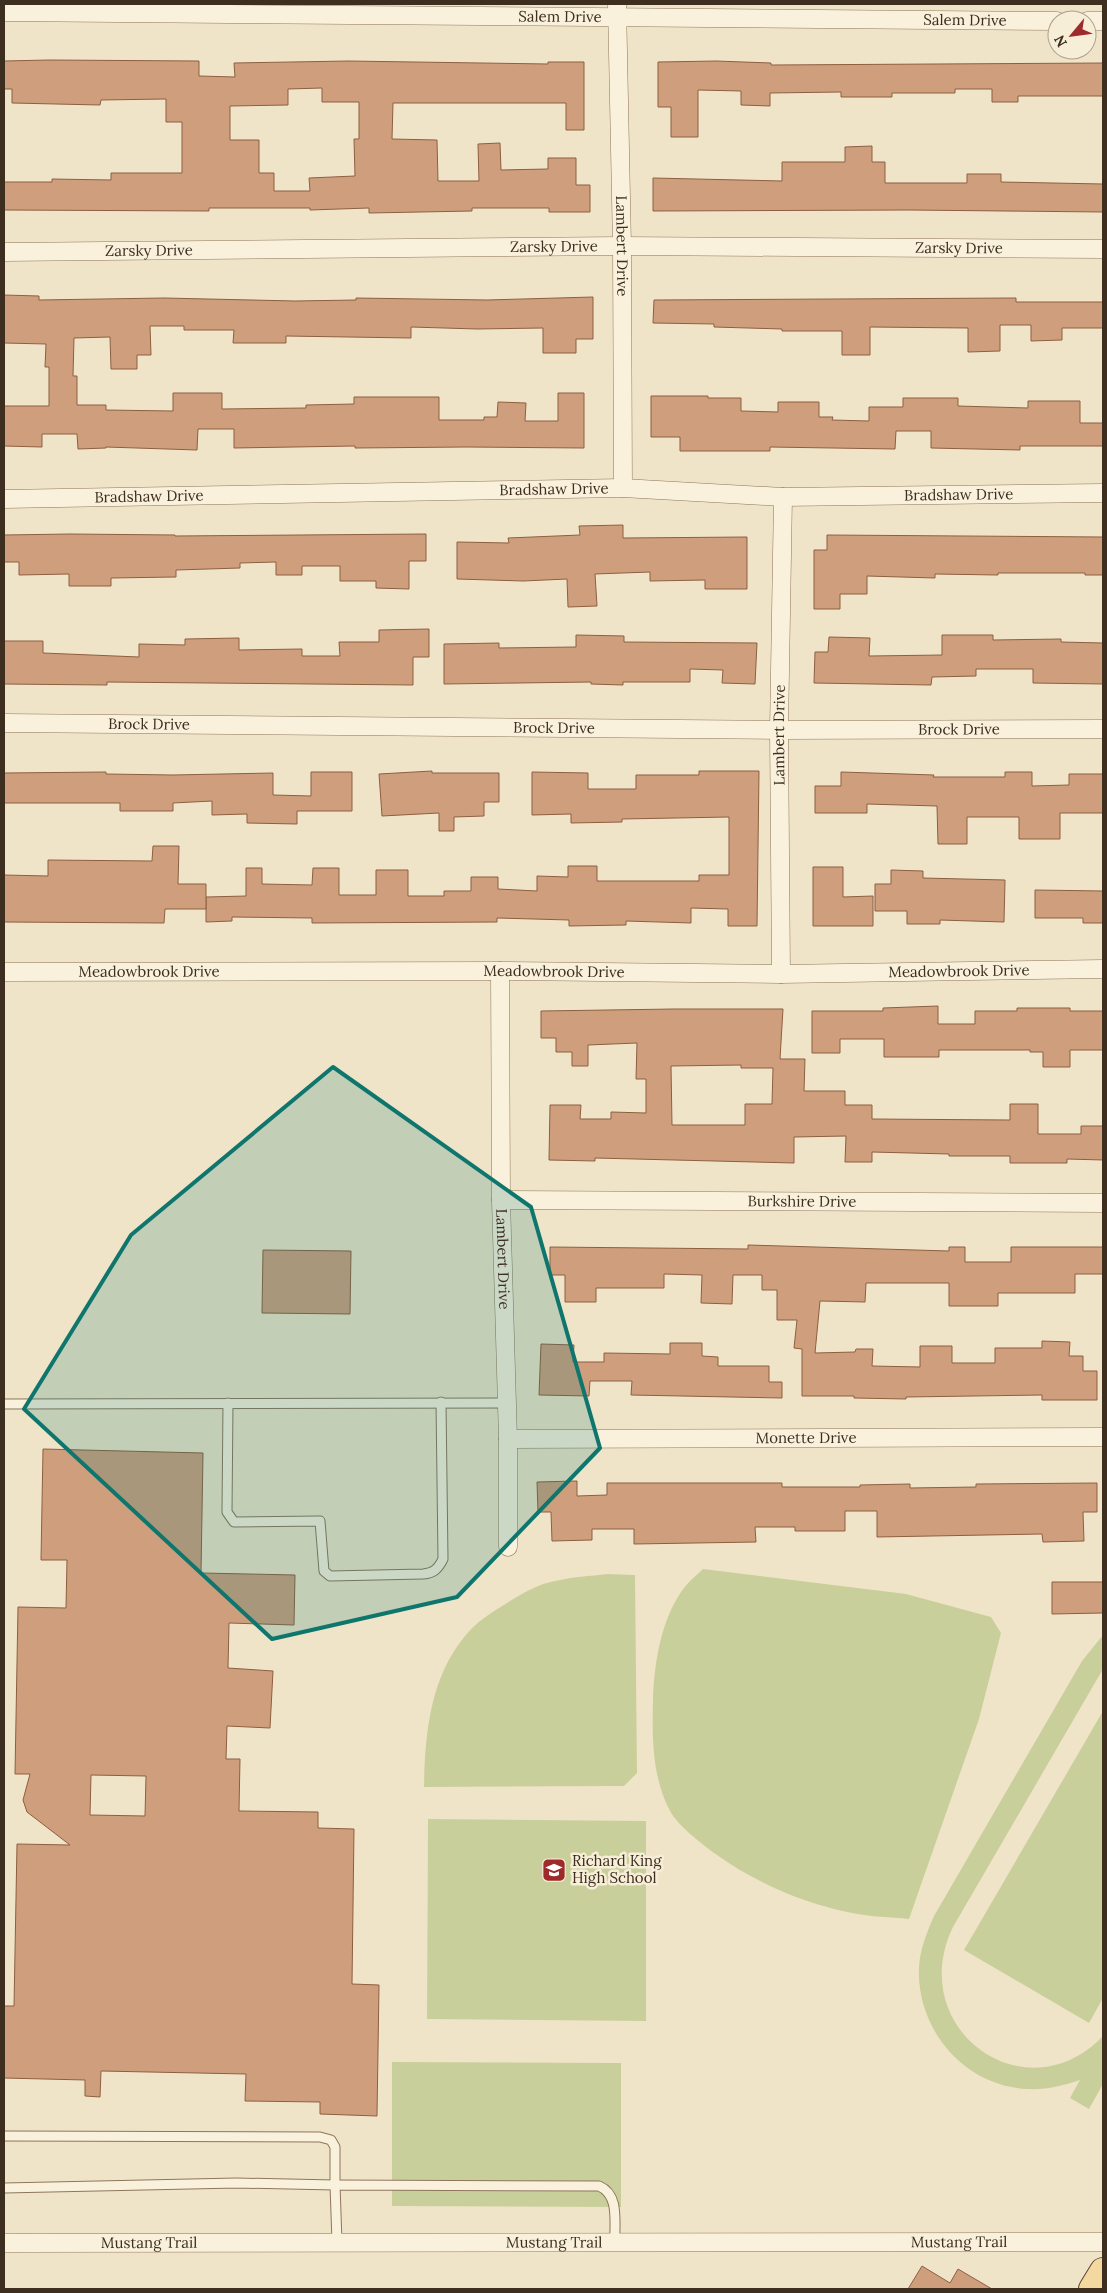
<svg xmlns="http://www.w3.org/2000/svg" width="1107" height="2293" font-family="Lora,serif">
	<rect width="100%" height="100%" fill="#f0e4c8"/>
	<g fill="#c9cf9b">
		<path d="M703 1569 906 1594 991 1617 1001 1633 979 1719 909 1919C890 1917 871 1917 852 1913 802 1903 756 1883 714 1853 701 1843 678 1826 670 1811 652 1777 652 1738 653 1700 654 1664 661 1618 684 1588 689 1581 697 1575 703 1569Z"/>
		<path d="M607 1574 635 1575 637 1773 624 1786 424 1787C425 1734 430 1678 465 1636 476 1622 492 1612 507 1603 521 1594 538 1584 555 1581 572 1577 590 1576 607 1574Z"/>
		<path d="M1103 1635V1669L953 1927C904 2029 1026 2117 1103 2036V2084L1089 2109 1070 2098 1080 2080C1062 2086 1046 2090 1027 2089 964 2086 916 2029 919 1967 920 1949 927 1932 934 1916L1082 1661Z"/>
		<path d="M1103 1711V1998L1089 2023 964 1950Z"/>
		<path d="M428 1819 646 1821V2021L427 2019Z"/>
		<path d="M392 2062 621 2063V2207L392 2206Z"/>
	</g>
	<g fill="#cf9f7d" stroke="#8d5f41" fill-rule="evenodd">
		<path d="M49 60 199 61V76L235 77 234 63 348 61 548 64V62H584V130H566V103H393L392 139 437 140 438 181H479L478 144 500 143 501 170 548 169V158H576V185H590V212H549V208H472V211L369 213V208L310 210V208H209V211L4 210V182H52V179L111 180V173H182V122H166V99L101 100 100 105 12 103V89H4V61ZM322 88V102H359V139H354L355 176 309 178 310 191H274V173H259V140H230V106L288 105V89Z"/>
		<path d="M716 61 771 63V65L1103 63V96H1018V102H992V89H955V93H892V97H841V92L770 93V106L741 105V91L698 90V137H671V107H658V62Z"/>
		<path d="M872 146V162H885V183H967V174H1001V182L1103 184V212L908 210 653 211V178L782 181V162H845V147Z"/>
		<path d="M4 295 39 296V300L164 298 295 301 356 300V298L487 300 593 297V339H576V353H543V328L477 329 411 327V338L286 336V343H233L234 330H184V326H150L151 355H137V369H111L110 337 74 338 73 376H77V405H106V410L173 411V393H222V409L306 408V405L354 404V397H439V420H484V417H497L498 402 526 403 525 421H558V393H584V448L466 447 355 448V446L234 448V429H198L197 450 106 447V448L78 449 77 434H42V447L4 446V406H49V367H45L46 344 4 343Z"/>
		<path d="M1016 298V302H1103V328H1062V340L1031 341V325H1000V351L968 352V328L870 327V355H842V331H782V329L714 327V324L653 323 654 300Z"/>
		<path d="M651 396H708V398H741V411L778 412V402H819V417H833L832 420 869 421V407H903V398H958V406L1028 408V401H1080V423H1103V446H1020V450L931 448V431H896L895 449 770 447V451H680V437H651Z"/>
		<path d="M623 525V538L747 537V589H705V580L650 581V572L595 574 597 606 568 607 567 579 523 581 457 579V542L509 543 508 538 580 535 579 526Z"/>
		<path d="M70 534 175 535V536L426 534V561H409V589L376 588V581H340V566H302V575H276V562L240 563V568L176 570V577L111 578V586H69V574L19 575V562H4V535Z"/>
		<path d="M827 535 1103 537V575H1085V573H998V575L935 574V578L867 576V594H840V609H814V550H827Z"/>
		<path d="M429 629V657H413V685L107 682V685L4 684V641H43V653L139 657V644L185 645V639L239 638V650L302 649V656H340L339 642H379V630Z"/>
		<path d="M576 635 624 636V642L757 643 755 684 722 683 723 670 690 669V682H623V685L591 684V682L444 684V644L499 643V648L576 647Z"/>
		<path d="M942 635H993V640L1061 639V642L1103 643V684L1033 683V669H976V676L932 677 931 685 814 683 815 652H828L829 637 870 638 869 656 942 655Z"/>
		<path d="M432 771V773H499V802H484V816L454 817V831H439V813L382 816 379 774Z"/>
		<path d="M699 771H759L757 926H728V909L691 908V923L626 921V925L569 926V920L497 918V922L312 923V918L232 917V921L206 922V897L246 896V868H262V884L312 885 313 868H339V895H376V870H408V896H444V891H471V877H498V889L537 891V876L568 877V866H597V881H699V875H729V817L622 819V822L571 823V814L532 815V772L588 773V789H636V775H699Z"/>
		<path d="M106 772V774L173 775 273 773V795L311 796V772H352V811H297V824L247 823V814L212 815V801L173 803V811H120V803H4V773Z"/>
		<path d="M841 772 934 775 933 777H1005V772H1032V786L1069 785V774H1103V813H1060V839H1019V817H967V844H938L937 806 867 804V813H815V786H841Z"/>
		<path d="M153 846H179L178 884H206V909H165L164 923 4 922V875L48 876V860L152 861Z"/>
		<path d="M813 867H843V897L873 896V926H813Z"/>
		<path d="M891 870 923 871V878L1005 880 1004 922 940 920V924H907V911H875V884H891Z"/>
		<path d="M1035 890 1103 891V923H1083V918H1035Z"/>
		<path d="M938 1006V1024H975V1011H1017V1008H1070V1011H1103V1050H1070V1067H1043V1052H1030V1050H939V1057H884V1039H840V1053H812V1011H883V1008Z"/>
		<path d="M674 1009H783L780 1059H805L804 1091H845V1105H872V1119L1010 1120V1104H1038V1134H1081V1126H1103V1160L1067 1159V1163H1010V1156H949V1154L872 1152V1162H845L846 1136 794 1137V1163L595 1158V1161L549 1160 550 1105H581L580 1119H611V1112L646 1113V1079H636L637 1043 588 1045V1066H572V1052H556V1038H541V1011ZM741 1065V1068H773L772 1104H745V1125H672L671 1066Z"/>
		<path d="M748 1245 949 1251V1247H965V1262H1011V1247H1103V1274H1075V1293H998V1306H949V1283H866L865 1302 820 1301 815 1353 855 1352 856 1349H873L872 1366 920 1367V1346H952V1363H995V1348H1042V1341L1070 1342 1069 1356H1083V1371H1097V1400H1042V1395L906 1397V1399L854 1398V1396H802V1349L794 1348 797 1320H777V1290H762V1275H733L732 1304 701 1303 702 1275 664 1274V1288H596V1302H565V1275H550V1247L748 1249Z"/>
		<path d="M263 1250 351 1251 350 1314 262 1313Z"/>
		<path d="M670 1343H702V1356L718 1357V1366H769V1382H782V1398L631 1395 632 1381H590L589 1396 539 1395 541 1344 574 1345 573 1362H604V1353L670 1354Z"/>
		<path d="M43 1449 203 1453 201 1573 295 1575 294 1625 229 1623 228 1668 273 1671 270 1728 227 1726 226 1759H240L239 1811 318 1812V1828L354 1829 352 1984 379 1985 377 2116 320 2114V2102L245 2101 246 2074 101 2071 100 2097 85 2096V2080L4 2078V2006H14L17 1844 70 1845 27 1812 23 1800 30 1774H15L18 1607 66 1608 67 1560H41ZM91 1775 146 1776 145 1816 90 1815Z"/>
		<path d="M577 1481V1496L607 1495V1483H782V1487H860V1485L910 1484V1488L976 1487V1484L1097 1483V1512H1083L1084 1541 1043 1542 1042 1534 877 1537V1511H845V1531H795V1527H755L756 1542 634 1544V1529H592V1540L552 1541 551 1512H538L537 1482Z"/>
		<path d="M1052 1582H1103V1613L1052 1614Z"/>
		<path d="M922 2266 950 2283 958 2269 992 2289H908Z"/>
	</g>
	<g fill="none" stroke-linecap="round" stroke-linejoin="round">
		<g stroke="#8d765c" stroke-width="11">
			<g id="service">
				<path d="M228 1403 227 1512 234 1522 320 1521 324 1571 330 1576 423 1574C434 1573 438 1569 443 1559L441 1402"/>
				<path d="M4 1404 507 1403"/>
				<path d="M4 2136 320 2137 331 2140 335 2147V2185L237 2183 4 2188"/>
				<path d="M337 2242 335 2185 599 2186C620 2195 614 2222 615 2242"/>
			</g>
		</g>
		<g stroke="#8d765c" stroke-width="19">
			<g id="minor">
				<path id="s1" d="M617 4 622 246 623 488"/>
				<path id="s2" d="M4 12 1057 21"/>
				<path d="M1087 21H1103"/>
				<path id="s3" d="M4 252 622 246 1103 249"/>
				<path id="s4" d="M4 499 623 488 783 497 1103 493"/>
				<path id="s5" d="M4 723 779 730 1103 729"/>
				<path id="s6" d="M500 971 501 1200 508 1439V1547"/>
				<path id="s7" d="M4 972 500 971 781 974 1103 969"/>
				<path id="s8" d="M781 974 779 730 783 497"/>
				<path id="s9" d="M501 1200 1103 1203"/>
				<path id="s10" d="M508 1439 1103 1437"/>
				<path id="s11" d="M4 2243 1103 2242"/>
			</g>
		</g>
		<g stroke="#5b4430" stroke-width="28">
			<path id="primary" d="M1092 2289 1103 2271"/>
		</g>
		<use href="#service" stroke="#faf1dc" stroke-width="9"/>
		<use href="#minor" stroke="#faf1dc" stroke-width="18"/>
		<use href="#primary" stroke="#f3d9a0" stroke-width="26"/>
	</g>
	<path fill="#0f766e" fill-opacity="0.2" stroke="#0f766e" stroke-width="4" stroke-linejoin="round" d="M333 1067 531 1207 600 1448 457 1597 272 1639 24 1409 131 1235Z"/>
	<defs>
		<g id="school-square" transform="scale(1.25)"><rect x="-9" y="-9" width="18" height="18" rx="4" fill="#9e2a2b" stroke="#f7eed8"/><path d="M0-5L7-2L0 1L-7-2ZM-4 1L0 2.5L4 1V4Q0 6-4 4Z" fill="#fff"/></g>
	</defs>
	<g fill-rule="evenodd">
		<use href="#school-square" x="554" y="1870"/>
	</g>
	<g text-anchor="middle" stroke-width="5" stroke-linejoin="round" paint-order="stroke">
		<g font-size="15" fill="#3d2e20" stroke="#f7eed8">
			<text dy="5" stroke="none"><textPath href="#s2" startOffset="556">Salem Drive</textPath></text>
			<text dy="5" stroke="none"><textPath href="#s2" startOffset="961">Salem Drive</textPath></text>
			<text dy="5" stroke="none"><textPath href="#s3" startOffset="550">Zarsky Drive</textPath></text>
			<text dy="5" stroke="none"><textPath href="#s1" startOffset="242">Lambert Drive</textPath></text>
			<text dy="5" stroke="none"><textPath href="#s3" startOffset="955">Zarsky Drive</textPath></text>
			<text dy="5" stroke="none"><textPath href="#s3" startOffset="145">Zarsky Drive</textPath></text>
			<text dy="5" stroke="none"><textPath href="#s4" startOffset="550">Bradshaw Drive</textPath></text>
			<text dy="5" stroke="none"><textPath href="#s4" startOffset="955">Bradshaw Drive</textPath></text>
			<text dy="5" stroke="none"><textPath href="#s4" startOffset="145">Bradshaw Drive</textPath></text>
			<text dy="5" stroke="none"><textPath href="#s5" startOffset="145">Brock Drive</textPath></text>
			<text dy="5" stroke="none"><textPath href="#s5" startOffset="550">Brock Drive</textPath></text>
			<text dy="5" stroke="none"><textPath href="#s5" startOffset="955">Brock Drive</textPath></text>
			<text dy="5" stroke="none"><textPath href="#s8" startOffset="239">Lambert Drive</textPath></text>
			<text dy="5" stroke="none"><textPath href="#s7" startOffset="955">Meadowbrook Drive</textPath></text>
			<text dy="5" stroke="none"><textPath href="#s7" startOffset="145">Meadowbrook Drive</textPath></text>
			<text dy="5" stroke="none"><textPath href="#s7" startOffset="550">Meadowbrook Drive</textPath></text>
			<text dy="5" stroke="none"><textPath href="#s9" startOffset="301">Burkshire Drive</textPath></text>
			<text dy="5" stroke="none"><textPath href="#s6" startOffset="288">Lambert Drive</textPath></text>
			<text dy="5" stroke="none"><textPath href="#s10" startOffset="298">Monette Drive</textPath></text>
			<text dy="5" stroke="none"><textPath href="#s11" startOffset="550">Mustang Trail</textPath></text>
			<text dy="5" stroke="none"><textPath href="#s11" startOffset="955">Mustang Trail</textPath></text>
			<text dy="5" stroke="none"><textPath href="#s11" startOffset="145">Mustang Trail</textPath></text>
		</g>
		<g font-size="15" fill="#3d2e20" stroke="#f7eed8" text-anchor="start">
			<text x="572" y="1866">Richard King<tspan x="572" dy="17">High School</tspan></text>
		</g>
	</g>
	<rect width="1107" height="2293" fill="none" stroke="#3d2e20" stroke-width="10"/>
	<g transform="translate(1072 35) rotate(241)"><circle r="24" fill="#f7eed8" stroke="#ada18e"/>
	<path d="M0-4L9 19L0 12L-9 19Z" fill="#9e2a2b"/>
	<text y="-8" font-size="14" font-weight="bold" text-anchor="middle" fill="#3d2e20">N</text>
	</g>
</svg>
